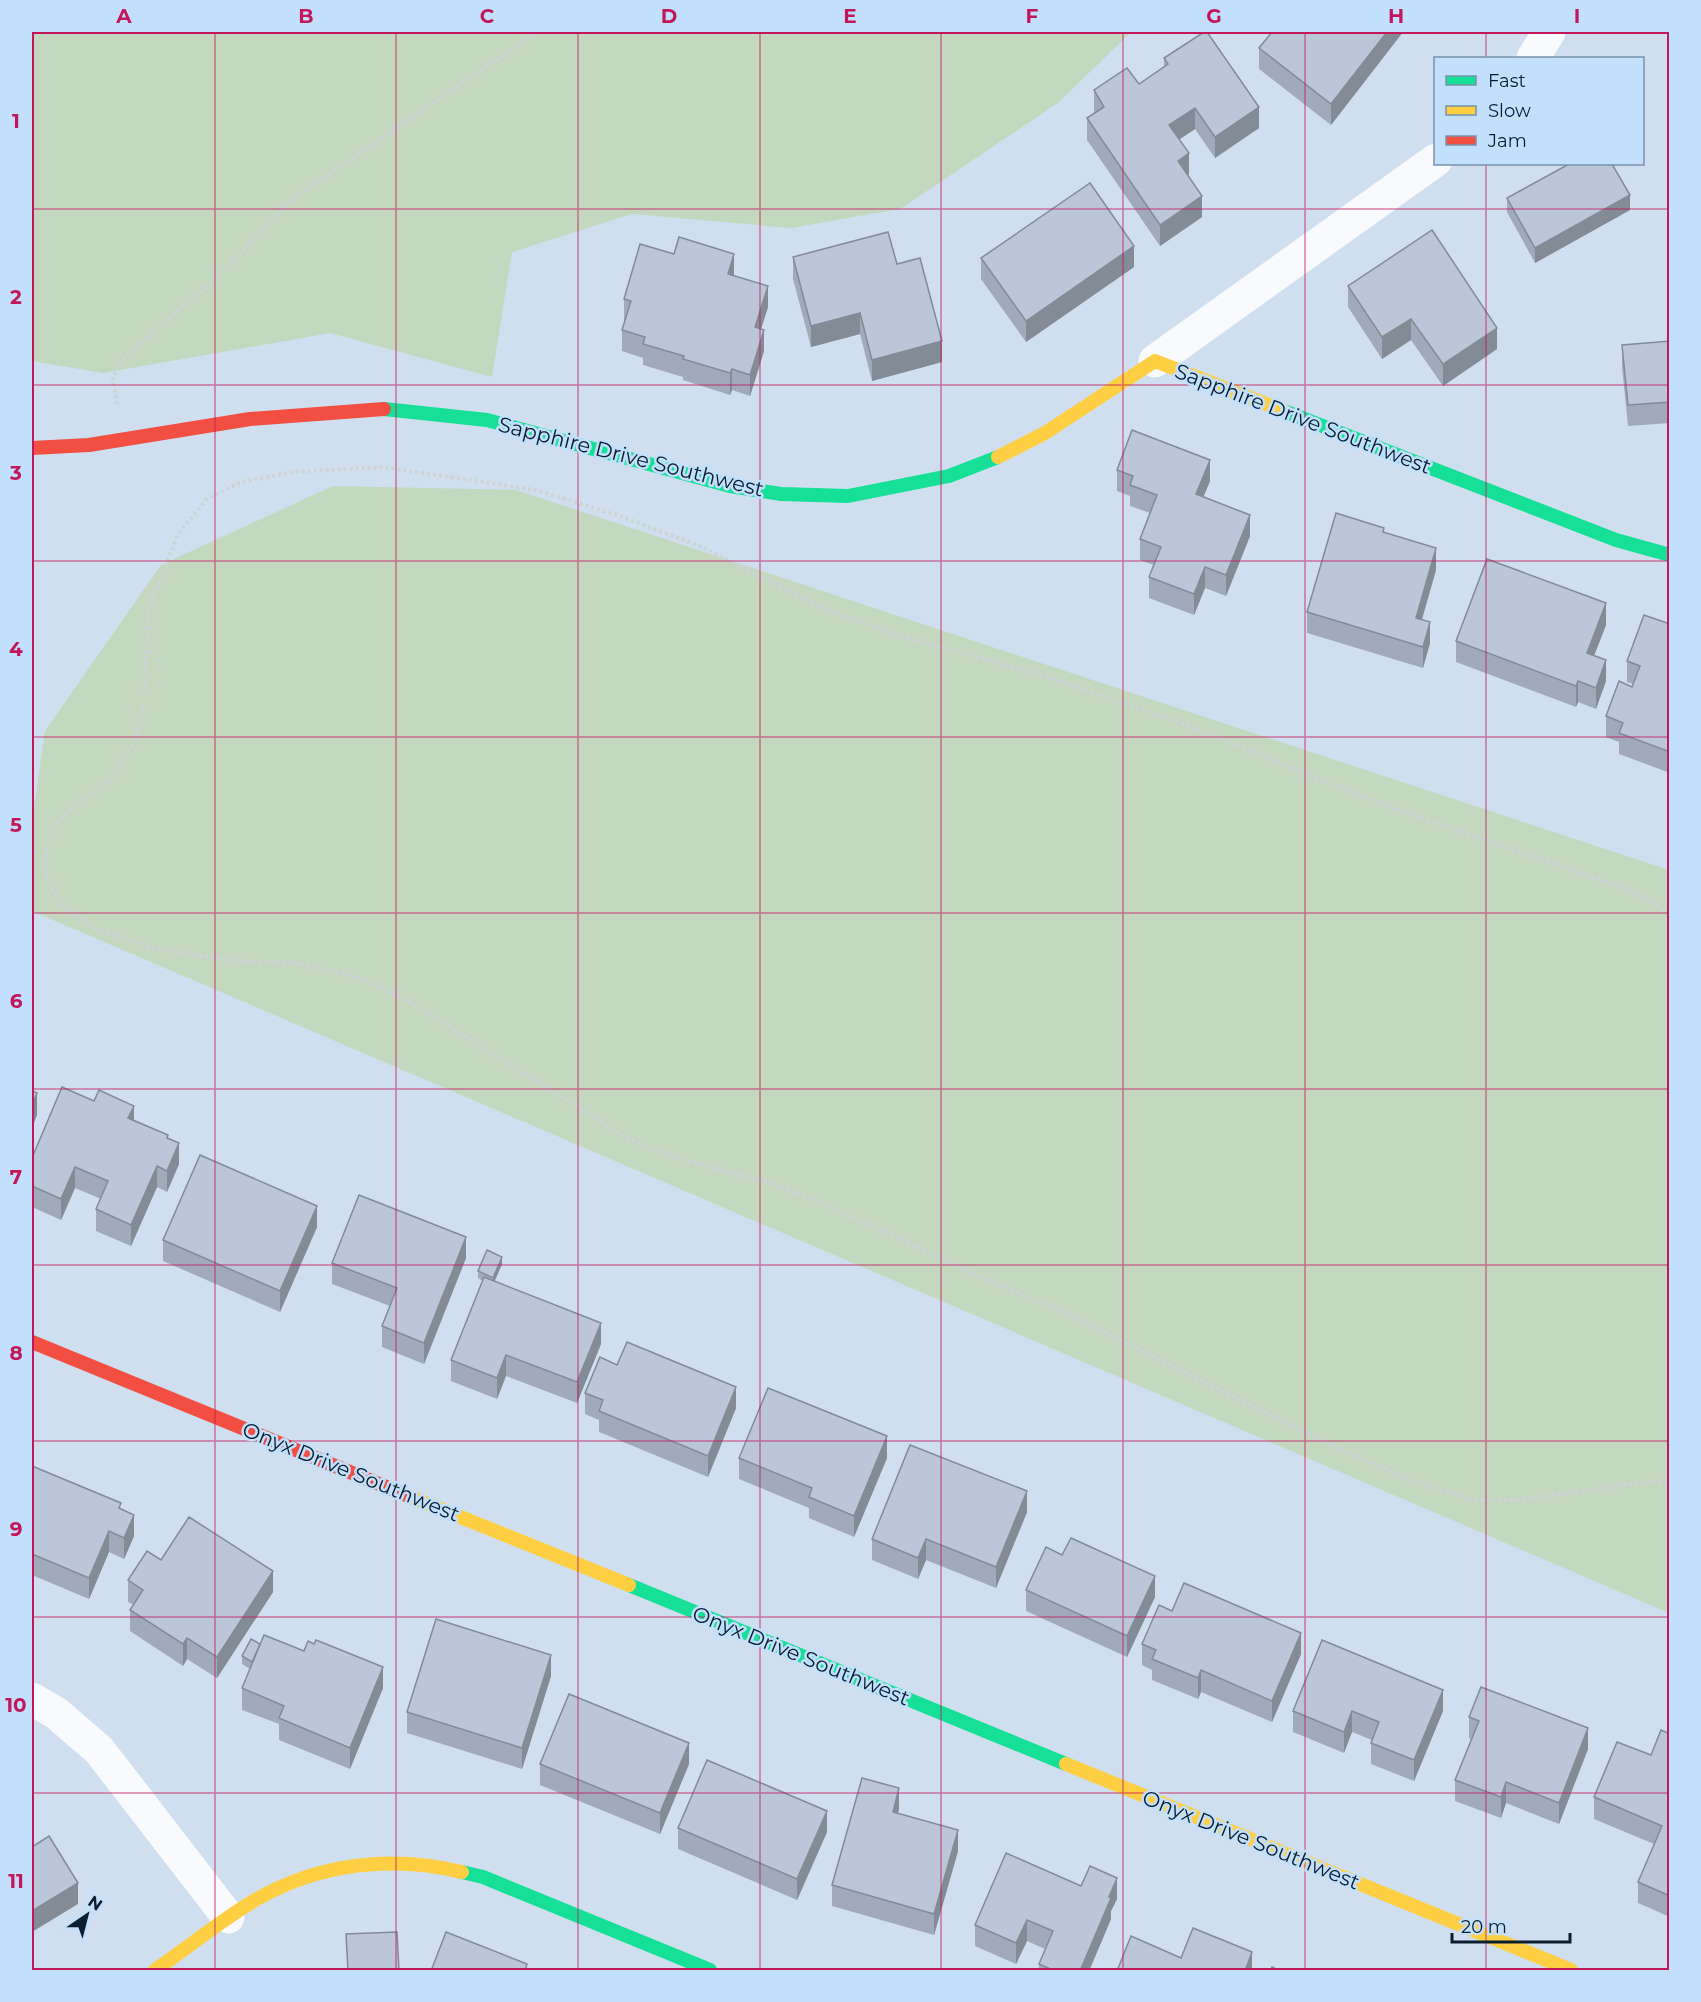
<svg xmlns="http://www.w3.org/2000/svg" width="1701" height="2002" font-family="Montserrat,sans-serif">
	<rect width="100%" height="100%" fill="#cfdfef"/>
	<g fill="#c3d8bf">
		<path d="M32 32H1131L1058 103 900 209 791 228 632 214 512 252 492 377 330 333 103 373 32 361Z"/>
		<path d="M333 486 516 490 1669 870V1613L32 911V822L45 731 161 565Z"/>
	</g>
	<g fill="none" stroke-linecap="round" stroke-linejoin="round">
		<g stroke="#ced3d8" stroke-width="4" stroke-dasharray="3 3" stroke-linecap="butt">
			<path d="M117 404 113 378 121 360 218 277 290 201 537 32"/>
			<path d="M1670 913 1630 890 1384 805 1181 723 1032 672 903 637 826 610 698 545 617 515 536 490 383 467 293 472 241 482 207 499 178 534 148 610 144 703 137 737 110 780 63 816 49 835 45 856 48 882 63 906 96 929 157 949 237 961 296 963 360 978 415 1005 629 1139 677 1158 770 1183 820 1202 974 1274 1057 1309 1338 1448 1413 1481 1473 1500H1519L1653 1481 1670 1483"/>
		</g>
		<g stroke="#f8fafd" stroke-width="33">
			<path d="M1533 58 1549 32"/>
			<path d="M1155 361 1436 160"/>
			<path d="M32 1699 56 1713 99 1750 228 1917"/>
		</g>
		<g stroke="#16e098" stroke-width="14">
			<path d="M384 409 487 420 730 486 781 494 848 496 949 476 998 457"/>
			<path d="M1284 411 1616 540 1670 555"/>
			<path d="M629 1585 1066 1764"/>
			<path d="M462 1872 483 1877 710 1970"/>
		</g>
		<g stroke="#ffcf43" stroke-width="14">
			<path d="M998 457 1045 433 1155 361 1284 411"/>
			<path d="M406 1495 629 1585"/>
			<path d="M1066 1764 1571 1970"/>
			<path d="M155 1970C189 1947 222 1919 257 1899 320 1863 393 1855 462 1872"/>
		</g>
		<g stroke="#f24e42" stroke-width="14">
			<path d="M32 448 89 445 250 419 384 409"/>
			<path d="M32 1342 406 1495"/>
		</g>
	</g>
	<g fill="#a1aaba">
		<path d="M1403 32 1331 125 1259 69V48Z"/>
		<path d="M1164 58 1259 128 1215 158 1195 129 1179 140 1189 174 1188 175 1202 217 1160 246 1087 140V118L1094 113V90L1139 84 1164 67Z"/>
		<path d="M1507 198 1630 210 1535 263 1507 212Z"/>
		<path d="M793 257 897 264 942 362 872 381 860 334 811 347 793 279Z"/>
		<path d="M981 258 1134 267 1026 342 981 279Z"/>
		<path d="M734 275V276L768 307 761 329 764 351 750 396 732 390 730 395 683 380V377L643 365V358L622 351V330L625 321 624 320V299Z"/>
		<path d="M1348 286 1497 349 1443 386 1411 340 1382 359 1348 307Z"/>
		<path d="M1670 341V423L1628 426 1622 367V345Z"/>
		<path d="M1117 470 1210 481 1203 497 1250 536 1226 596 1205 588 1194 615 1149 598V577L1154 565 1140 560V539L1150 513 1130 506V496L1117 491Z"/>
		<path d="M1384 532 1436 570 1422 620 1430 643 1423 668 1307 633V612Z"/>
		<path d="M1670 624V773L1619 754V742L1606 737V716L1632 687 1633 684 1627 682V661Z"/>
		<path d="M1606 625 1594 655 1606 681 1596 709 1578 702 1576 707 1456 662V641Z"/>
		<path d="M134 1120 168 1138 179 1164 167 1192 157 1187 131 1246 96 1231V1209L101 1199 75 1188 61 1220 32 1207V1158Z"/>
		<path d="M317 1227 280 1312 163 1261V1240Z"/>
		<path d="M466 1258 424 1364 382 1347V1326L390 1306 332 1284V1263Z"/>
		<path d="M502 1264 494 1282 601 1344 577 1403 506 1376 497 1399 451 1381V1360L483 1281 478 1278V1271Z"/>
		<path d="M617 1365 736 1408 708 1477 599 1432V1420L585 1414V1393Z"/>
		<path d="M739 1458H887L854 1537 809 1518V1508L739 1479Z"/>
		<path d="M32 1466 121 1509 134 1536 124 1559 109 1552 89 1599 32 1575Z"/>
		<path d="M1027 1512 996 1588 926 1560 918 1579 872 1560V1539Z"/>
		<path d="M1062 1555 1155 1597 1127 1657 1026 1611V1590Z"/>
		<path d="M161 1560 273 1592 217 1678 187 1659 183 1666 130 1631V1610L134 1605 128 1602V1580Z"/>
		<path d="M1172 1611 1301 1654 1272 1722 1201 1692 1198 1699 1152 1680V1670L1142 1665V1644Z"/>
		<path d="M260 1644 383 1688 350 1769 279 1740V1724L242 1710V1688L250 1669 242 1664V1656Z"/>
		<path d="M551 1676 522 1769 407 1733V1712Z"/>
		<path d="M1293 1711H1443L1414 1781 1371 1764V1743L1372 1740 1352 1732 1344 1753 1293 1732Z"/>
		<path d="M1469 1717 1588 1749 1559 1824 1506 1803 1501 1818 1455 1801V1780L1471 1739 1469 1738Z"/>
		<path d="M1670 1734V1917L1638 1903V1882L1654 1844 1594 1819V1797L1651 1755Z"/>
		<path d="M540 1764H689L660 1834 540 1785Z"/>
		<path d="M899 1809 898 1813 958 1851 934 1935 832 1906V1885Z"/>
		<path d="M678 1828 827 1832 797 1900 678 1849Z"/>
		<path d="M1081 1886 1117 1899 1111 1911V1919L1089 1971H1039V1964L1045 1949 1027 1941 1016 1964 975 1946V1925Z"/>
	</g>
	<g fill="#838b97">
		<path d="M1387 32H1403L1331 125V104Z"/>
		<path d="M1259 107V128L1215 158V137Z"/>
		<path d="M1195 108V129L1169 146V125Z"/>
		<path d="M1189 153V174L1178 182V161Z"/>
		<path d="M1630 195V210L1535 263V248Z"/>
		<path d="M1202 196V217L1160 246V225Z"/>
		<path d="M1134 246V267L1026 342V321Z"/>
		<path d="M734 254V275L728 296V274Z"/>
		<path d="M768 286V307L755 348V327Z"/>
		<path d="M860 313V334L811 347V326Z"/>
		<path d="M1411 319V340L1382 359V337Z"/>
		<path d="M1497 328V349L1443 386V364Z"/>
		<path d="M764 330V351L750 396V375Z"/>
		<path d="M942 341V362L872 381V360Z"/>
		<path d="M732 369V390L730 395V373Z"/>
		<path d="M1210 460V481L1196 515V494Z"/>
		<path d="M1250 515V536L1226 596V575Z"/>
		<path d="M1436 548V570L1416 639V618Z"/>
		<path d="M1205 567V588L1194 615V594Z"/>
		<path d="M1606 603V625L1587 674V653Z"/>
		<path d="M1430 622V643L1423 668V647Z"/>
		<path d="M1606 660V681L1596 709V688Z"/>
		<path d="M1578 681V702L1576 707V686Z"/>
		<path d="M37 1093V1115L32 1128V1106Z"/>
		<path d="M134 1106V1127L128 1118Z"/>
		<path d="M179 1143V1164L167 1192V1171Z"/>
		<path d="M157 1166V1187L131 1246V1225Z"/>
		<path d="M75 1167V1188L61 1220V1199Z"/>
		<path d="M317 1206V1227L280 1312V1291Z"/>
		<path d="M466 1237V1258L424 1364V1343Z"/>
		<path d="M502 1257V1264L493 1285V1278Z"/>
		<path d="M601 1323V1344L577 1403V1382Z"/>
		<path d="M506 1355V1376L497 1399V1378Z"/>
		<path d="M736 1387V1408L708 1477V1456Z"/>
		<path d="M887 1436V1458L854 1537V1516Z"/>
		<path d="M1027 1491V1512L996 1588V1567Z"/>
		<path d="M134 1515V1536L124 1559V1538Z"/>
		<path d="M109 1531V1552L89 1599V1578Z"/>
		<path d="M926 1539V1560L918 1579V1558Z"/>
		<path d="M273 1571V1592L217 1678V1657Z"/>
		<path d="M1155 1576V1597L1127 1657V1636Z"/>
		<path d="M1301 1633V1654L1272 1722V1701Z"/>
		<path d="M187 1638V1659L183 1666V1644Z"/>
		<path d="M551 1655V1676L522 1769V1748Z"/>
		<path d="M383 1667V1688L350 1769V1748Z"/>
		<path d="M1201 1670V1692L1198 1699V1678Z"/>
		<path d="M1443 1690V1711L1414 1781V1760Z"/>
		<path d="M1352 1711V1732L1344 1753V1732Z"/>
		<path d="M1588 1728V1749L1559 1824V1803Z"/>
		<path d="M689 1743V1764L660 1834V1813Z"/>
		<path d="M1506 1782V1803L1501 1818V1797Z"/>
		<path d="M899 1788V1809L893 1833V1812Z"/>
		<path d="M827 1811V1832L797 1900V1879Z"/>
		<path d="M958 1830V1851L934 1935V1914Z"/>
		<path d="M1117 1878V1899L1111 1911V1919L1089 1971H1080Z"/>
		<path d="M78 1883V1904L32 1932V1911Z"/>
		<path d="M1027 1920V1941L1016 1964V1943Z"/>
		<path d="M1252 1952V1971H1245Z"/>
	</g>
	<g fill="#bbc6d8" stroke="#838b97" stroke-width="1.5">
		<path d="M1204 32H1207L1259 107 1215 137 1195 108 1169 125 1189 153 1178 161 1202 196 1160 225 1087 118 1104 107 1094 90 1127 68 1139 84 1168 64 1164 58Z"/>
		<path d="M1272 32H1387L1331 104 1259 48Z"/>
		<path d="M1569 164H1612L1630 195 1535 248 1507 198Z"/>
		<path d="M1090 183 1134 246 1026 321 981 258Z"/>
		<path d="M1432 230 1497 328 1443 364 1411 319 1382 337 1348 286Z"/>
		<path d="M888 232 897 264 920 258 942 341 872 360 860 313 811 326 793 257Z"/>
		<path d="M679 237 734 254 728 274 768 286 755 327 764 330 750 375 732 369 730 373 683 359 684 356 643 344 645 337 622 330 631 301 624 299 640 244 674 254Z"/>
		<path d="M1670 341V402L1628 405 1622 345Z"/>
		<path d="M1132 430 1210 460 1196 494 1250 515 1226 575 1205 567 1194 594 1149 577 1161 547 1140 539 1157 495 1130 485 1133 476 1117 470Z"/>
		<path d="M1336 513 1384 528 1383 532 1436 548 1416 618 1430 622 1423 647 1307 612Z"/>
		<path d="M1487 559 1606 603 1587 653 1606 660 1596 688 1578 681 1576 686 1456 641Z"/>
		<path d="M1644 615 1670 624V752L1619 733 1623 723 1606 716 1619 681 1632 687 1640 666 1627 661Z"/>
		<path d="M62 1087 94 1101 99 1090 134 1106 128 1118 168 1135 167 1138 179 1143 167 1171 157 1166 131 1225 96 1209 108 1181 75 1167 61 1199 32 1186V1158Z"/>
		<path d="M32 1091 37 1093 32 1106Z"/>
		<path d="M200 1155 317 1206 280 1291 163 1240Z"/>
		<path d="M359 1195 466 1237 424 1343 382 1326 397 1288 332 1263Z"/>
		<path d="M487 1250 502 1257 493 1278 478 1271Z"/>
		<path d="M484 1277 601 1323 577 1382 506 1355 497 1378 451 1360Z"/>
		<path d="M627 1342 736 1387 708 1456 599 1411 603 1400 585 1393 600 1357 617 1365Z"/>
		<path d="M768 1388 887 1436 854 1516 809 1497 812 1488 739 1458Z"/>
		<path d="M910 1445 1027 1491 996 1567 926 1539 918 1558 872 1539Z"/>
		<path d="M32 1466 121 1503 119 1508 134 1515 124 1538 109 1531 89 1578 32 1554Z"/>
		<path d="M189 1517 273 1571 217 1657 187 1638 183 1644 130 1610 143 1590 128 1580 147 1551 161 1560Z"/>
		<path d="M1071 1538 1155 1576 1127 1636 1026 1590 1046 1547 1062 1555Z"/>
		<path d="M1184 1583 1301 1633 1272 1701 1201 1670 1198 1678 1152 1659 1156 1650 1142 1644 1159 1605 1172 1611Z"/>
		<path d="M436 1619 551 1655 522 1748 407 1712Z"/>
		<path d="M264 1635 304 1651 308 1641 314 1644 316 1640 383 1667 350 1748 279 1718 284 1706 242 1688Z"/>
		<path d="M251 1639 260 1644 252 1662 242 1656Z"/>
		<path d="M1322 1640 1443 1690 1414 1760 1371 1743 1379 1722 1352 1711 1344 1732 1293 1711Z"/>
		<path d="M1481 1687 1588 1728 1559 1803 1506 1782 1501 1797 1455 1780 1479 1721 1469 1717Z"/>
		<path d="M569 1694 689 1743 660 1813 540 1764Z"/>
		<path d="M1661 1730 1670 1734V1896L1638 1882 1662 1826 1594 1797 1617 1742 1651 1755Z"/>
		<path d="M707 1760 827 1811 797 1879 678 1828Z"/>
		<path d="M862 1778 899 1788 893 1812 958 1830 934 1914 832 1885Z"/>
		<path d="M49 1836 78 1883 32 1911V1847Z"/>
		<path d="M1006 1853 1081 1886 1090 1866 1117 1878 1109 1897 1111 1898 1080 1971H1055L1039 1964 1053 1931 1027 1920 1016 1943 975 1925Z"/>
		<path d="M1193 1928 1252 1952 1245 1971H1117L1131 1936 1181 1958Z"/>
		<path d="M397 1932 399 1971H348L346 1934Z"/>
		<path d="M446 1932 527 1964 525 1971H431Z"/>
		<path d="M1272 1967 1280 1971H1270Z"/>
	</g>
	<path fill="none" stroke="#c2185b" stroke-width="1.5" stroke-opacity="0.55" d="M215 32V1970M396 32V1970M578 32V1970M760 32V1970M941 32V1970M1123 32V1970M1305 32V1970M1486 32V58M1486 164V1970M32 209H1670M32 385H1670M32 561H1670M32 737H1670M32 913H1670M32 1089H1670M32 1265H1670M32 1441H1670M32 1617H1670M32 1793H1670"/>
	<g text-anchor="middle" stroke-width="5" stroke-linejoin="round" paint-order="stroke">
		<g font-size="21" fill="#0b1e2f" stroke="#c2e0fc">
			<text transform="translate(1303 419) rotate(21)" y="7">Sapphire Drive Southwest</text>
			<text transform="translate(631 457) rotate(14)" y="7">Sapphire Drive Southwest</text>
			<text transform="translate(351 1472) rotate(22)" y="7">Onyx Drive Southwest</text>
			<text transform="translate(801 1656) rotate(22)" y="7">Onyx Drive Southwest</text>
			<text transform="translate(1251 1840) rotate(22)" y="7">Onyx Drive Southwest</text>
		</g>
	</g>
	<rect width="1701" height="2002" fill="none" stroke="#c2e0fc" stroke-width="66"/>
	<rect x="1434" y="57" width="210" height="108" fill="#c2e0fc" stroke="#7992aa" stroke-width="1.5"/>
	<rect x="1446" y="76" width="30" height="9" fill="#16e098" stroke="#7992aa" stroke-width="1.5"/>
	<text x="1488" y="87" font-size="18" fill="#0b1e2f">Fast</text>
	<rect x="1446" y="106" width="30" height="9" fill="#ffcf43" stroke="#7992aa" stroke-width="1.5"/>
	<text x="1488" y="117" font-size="18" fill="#0b1e2f">Slow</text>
	<rect x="1446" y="136" width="30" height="9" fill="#f24e42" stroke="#7992aa" stroke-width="1.5"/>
	<text x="1488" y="147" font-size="18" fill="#0b1e2f">Jam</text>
	<g transform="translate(87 1915) rotate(35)" stroke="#c2e0fc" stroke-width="4.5" paint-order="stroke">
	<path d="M0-4.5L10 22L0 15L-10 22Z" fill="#0b1e2f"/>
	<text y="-9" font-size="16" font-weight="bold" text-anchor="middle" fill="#0b1e2f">N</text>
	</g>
	<path d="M1452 1933v9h118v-9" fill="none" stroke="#0b1e2f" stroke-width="3"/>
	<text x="1461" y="1933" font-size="18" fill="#0b1e2f" stroke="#c2e0fc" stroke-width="4.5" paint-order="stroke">20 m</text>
	<rect x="33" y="33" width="1635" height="1936" fill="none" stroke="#c2185b" stroke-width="2"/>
	<g font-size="20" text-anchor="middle" font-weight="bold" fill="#c2185b">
		<text x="124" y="23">A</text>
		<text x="306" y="23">B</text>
		<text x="487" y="23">C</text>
		<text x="669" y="23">D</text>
		<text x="850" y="23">E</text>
		<text x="1032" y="23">F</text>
		<text x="1214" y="23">G</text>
		<text x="1396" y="23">H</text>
		<text x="1577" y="23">I</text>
		<text x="16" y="128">1</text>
		<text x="16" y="304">2</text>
		<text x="16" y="480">3</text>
		<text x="16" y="656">4</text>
		<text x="16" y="832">5</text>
		<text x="16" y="1008">6</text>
		<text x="16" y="1184">7</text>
		<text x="16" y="1360">8</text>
		<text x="16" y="1536">9</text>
		<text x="16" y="1712">10</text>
		<text x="16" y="1888">11</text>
	</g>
</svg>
